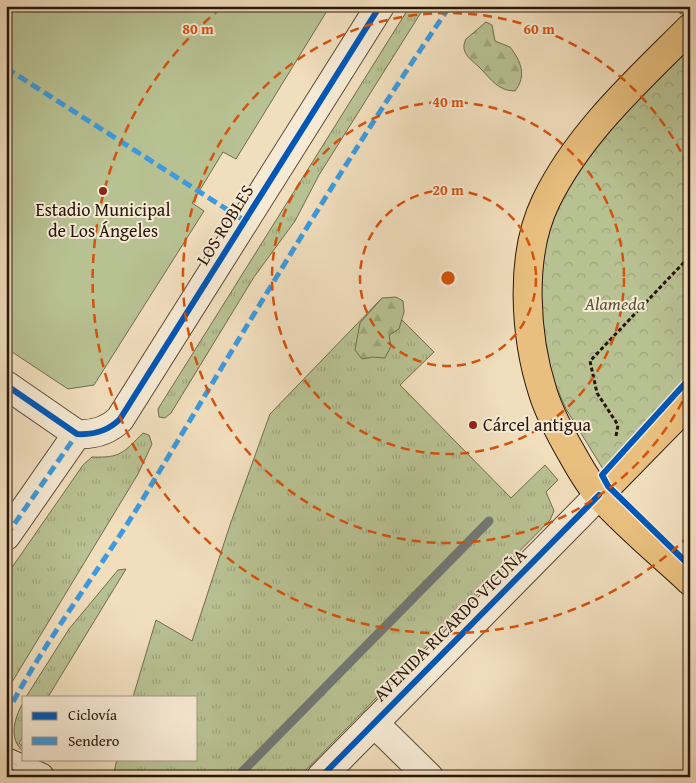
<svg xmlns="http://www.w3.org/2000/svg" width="696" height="783" font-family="'Gentium Book Plus',serif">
	<defs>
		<pattern id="grass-tufts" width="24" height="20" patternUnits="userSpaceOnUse" patternTransform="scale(1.25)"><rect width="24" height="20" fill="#b8c192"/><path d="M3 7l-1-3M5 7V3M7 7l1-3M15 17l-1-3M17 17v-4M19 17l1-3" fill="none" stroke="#9ea57d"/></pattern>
		<pattern id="forest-firs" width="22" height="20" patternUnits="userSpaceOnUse" patternTransform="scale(1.25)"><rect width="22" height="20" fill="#b8c192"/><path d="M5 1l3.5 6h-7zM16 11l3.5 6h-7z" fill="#9ea57d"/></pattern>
		<pattern id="park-crowns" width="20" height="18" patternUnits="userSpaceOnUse" patternTransform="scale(1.25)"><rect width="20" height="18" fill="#b8c192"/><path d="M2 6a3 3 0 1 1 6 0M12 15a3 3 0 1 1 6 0" fill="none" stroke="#9ea57d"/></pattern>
	</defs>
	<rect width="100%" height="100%" fill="#f1debd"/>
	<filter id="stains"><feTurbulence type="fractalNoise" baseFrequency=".004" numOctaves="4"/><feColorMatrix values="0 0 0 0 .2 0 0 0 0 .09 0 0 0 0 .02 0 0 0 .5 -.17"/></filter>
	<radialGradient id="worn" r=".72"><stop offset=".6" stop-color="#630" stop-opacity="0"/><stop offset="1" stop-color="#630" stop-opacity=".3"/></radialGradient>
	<g fill="url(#grass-tufts)" stroke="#706c4e">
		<path d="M410 6H425L319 175 295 221 254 277 171 413 165 418 159 417 158 409Z"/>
		<path d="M381 299 434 352 400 385 511 498 545 465 558 480 546 492 554 511 550 520 299 777H113L117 759H196V697H133L156 620 192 641 230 525 270 414Z"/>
		<path d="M143 433 149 435 152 444 138 474 6 692V576L83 465 92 457C121 458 123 453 143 433Z"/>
		<path d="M126 569 48 697H26L69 629 118 570Z"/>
		<path d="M24 701V735L19 743 24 747V752C7 739 15 716 24 701Z"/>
	</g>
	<g fill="url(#forest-firs)" stroke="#706c4e">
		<path d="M486 22 492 25 495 41 510 47C521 61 527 76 515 91 498 91 491 79 480 68 471 59 459 53 466 39Z"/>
		<path d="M396 297 403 301 404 312 399 329 389 335 391 346 385 358 373 357 362 359 355 350 360 323 382 298Z"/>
	</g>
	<path fill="url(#park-crowns)" stroke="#706c4e" d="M690 44V380L603 469 566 409 553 379 545 349 540 319V268L555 206 591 148Z"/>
	<path fill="#b8c192" stroke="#706c4e" d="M6 6H330L236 159 223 152 192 203 204 211 94 385 68 389 6 348Z"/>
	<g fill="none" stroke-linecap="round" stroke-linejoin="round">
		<path stroke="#717875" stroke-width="9" d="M237 777 489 521"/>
		<g stroke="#5a4837" stroke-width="30">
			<g id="minor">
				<path d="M6 385 77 434C93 435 108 431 120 419L380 6"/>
				<path d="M6 536 77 434"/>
				<path d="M374 723 429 777"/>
				<path d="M6 762 40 777"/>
				<path d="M321 777 599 495"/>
			</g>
		</g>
		<g stroke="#28160a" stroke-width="30">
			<g id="major">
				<path d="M690 28C637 81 579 133 546 201 519 256 525 337 543 393 550 415 561 435 572 454 580 468 588 483 599 495 627 526 660 553 690 581"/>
				<path d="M599 495 690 402"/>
			</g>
		</g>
		<path stroke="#28160a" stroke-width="3" stroke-dasharray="4 2.5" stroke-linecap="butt" d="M616 436 618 425 597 393 590 361 690 256"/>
		<use href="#minor" stroke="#f6ead4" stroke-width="28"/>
		<use href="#major" stroke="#e8bf7e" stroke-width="28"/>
		<g stroke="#3d9ade" stroke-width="5" stroke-dasharray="10 5" stroke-linecap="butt">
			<path d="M6 68 245 221"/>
			<path d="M6 536 77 434"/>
			<path d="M6 715C45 640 97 574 141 502 241 336 340 167 450 6"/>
			<path d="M7 777 15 764"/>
		</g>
		<g stroke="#f6ead4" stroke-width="9">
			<g id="cycleway">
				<path d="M690 378 602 475 608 486 690 566"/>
				<path d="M6 385 77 434C93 435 108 431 120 419L380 6"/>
				<path d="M321 777 599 495"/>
			</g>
		</g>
		<use href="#cycleway" stroke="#0057b8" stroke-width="6"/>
	</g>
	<g fill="none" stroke="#d5520c" stroke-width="2.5" stroke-dasharray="9 6">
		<circle cx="448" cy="278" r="88"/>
		<circle cx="448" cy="278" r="176"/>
		<path d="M689 388A265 265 0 1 1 689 168"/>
		<path d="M689 536A353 353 0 1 1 221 8M675 8A353 353 0 0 1 689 20"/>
	</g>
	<g fill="#8f2418" stroke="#f6ead4" stroke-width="2">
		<circle cx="103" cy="191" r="5"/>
		<circle cx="473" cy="425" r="5"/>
	</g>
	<g text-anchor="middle" stroke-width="4" stroke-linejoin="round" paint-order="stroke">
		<g font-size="18" fill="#28160a" stroke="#f6ead4">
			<text x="103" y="216">Estadio Municipal<tspan x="103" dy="21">de Los Ángeles</tspan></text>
			<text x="483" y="431" text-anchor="start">Cárcel antigua</text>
		</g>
		<g font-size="18" fill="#28160a" stroke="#f6ead4">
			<text transform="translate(225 225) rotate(-58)" y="6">LOS ROBLES</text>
			<text transform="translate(450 625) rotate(-45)" y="6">AVENIDA RICARDO VICUÑA</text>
		</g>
		<g font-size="18" font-style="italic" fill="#5a523a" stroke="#f6ead4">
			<text x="615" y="310">Alameda</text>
		</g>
	</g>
	<circle cx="448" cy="278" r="8" fill="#d5520c" stroke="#f6ead4" stroke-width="2.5"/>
	<g font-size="15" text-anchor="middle" font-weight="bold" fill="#d5520c" stroke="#f6ead4" stroke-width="4" stroke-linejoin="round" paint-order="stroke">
		<text x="198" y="34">80 m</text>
		<text x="539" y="34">60 m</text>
		<text x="448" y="107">40 m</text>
		<text x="448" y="195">20 m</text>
	</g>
	<rect width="696" height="783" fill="none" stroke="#f1debd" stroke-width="25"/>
	<rect x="8" y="8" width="681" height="768" fill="none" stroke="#28160a" stroke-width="2.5"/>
	<rect x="12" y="12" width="671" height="758" fill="none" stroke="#28160a"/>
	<rect x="22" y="696" width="175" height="65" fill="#f6ead4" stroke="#a49583"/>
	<rect x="32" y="712" width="25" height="8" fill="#0057b8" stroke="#a49583"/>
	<text x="68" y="720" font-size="15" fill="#28160a">Ciclovía</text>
	<rect x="32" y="737" width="25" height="8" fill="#3d9ade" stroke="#a49583"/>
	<text x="68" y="746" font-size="15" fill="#28160a">Sendero</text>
	<rect width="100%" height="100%" filter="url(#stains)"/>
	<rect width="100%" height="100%" fill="url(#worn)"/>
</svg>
